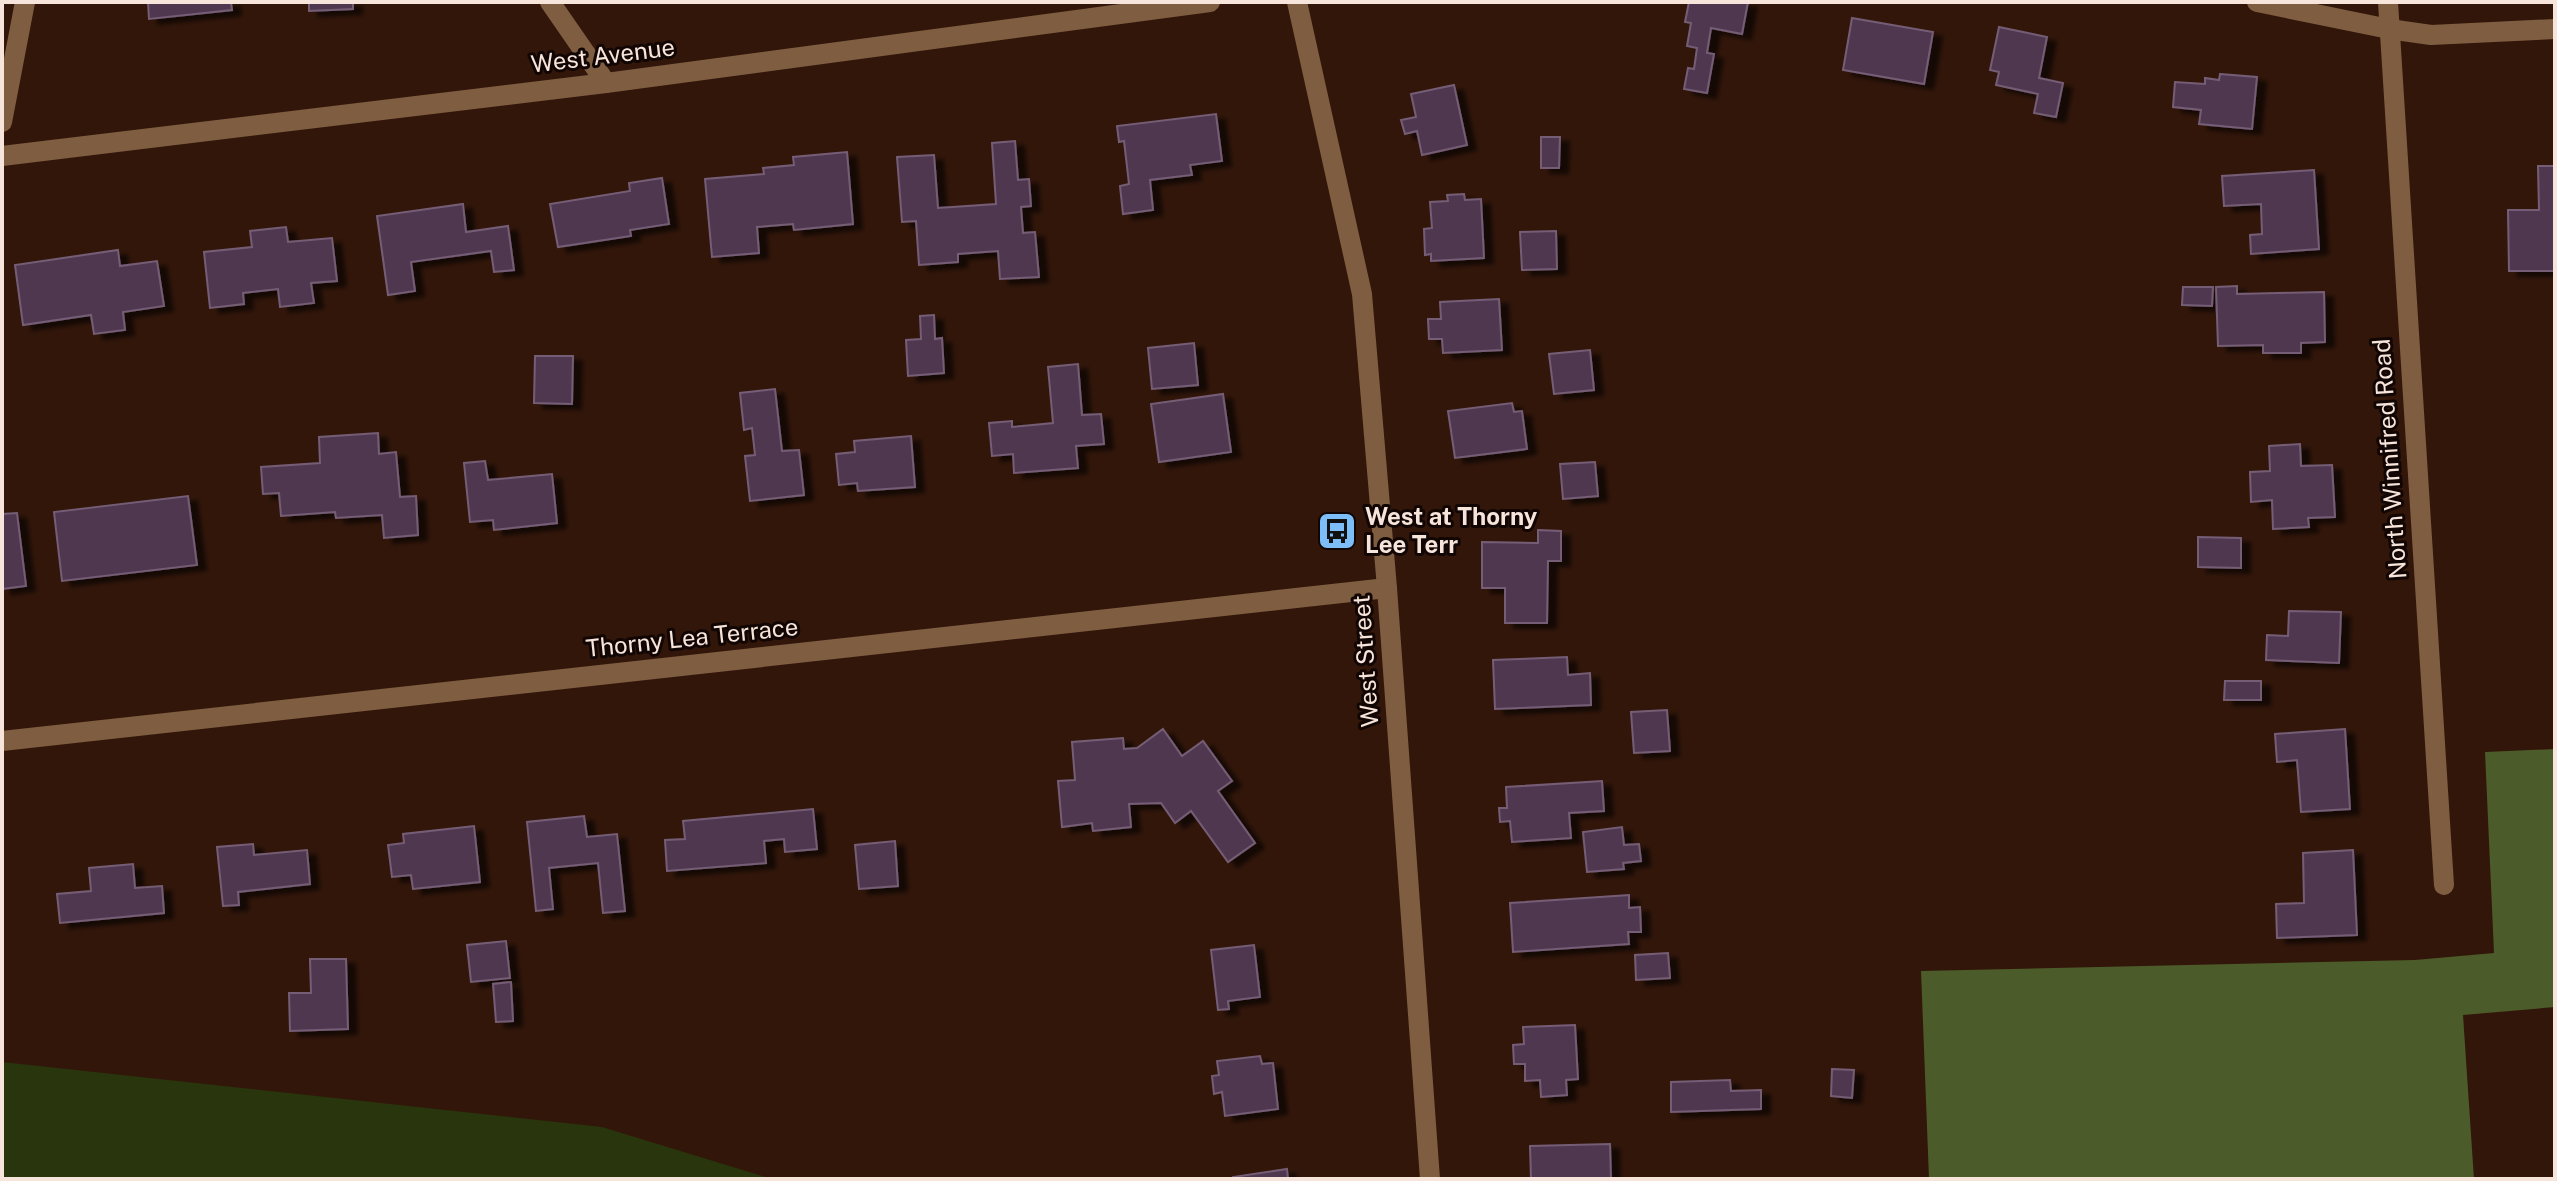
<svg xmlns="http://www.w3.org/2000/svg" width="2557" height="1181" font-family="'Public Sans',sans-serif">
	<defs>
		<filter id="shadow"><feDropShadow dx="9" dy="5" stdDeviation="2" flood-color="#0009"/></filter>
	</defs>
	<rect width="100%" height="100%" fill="#32160a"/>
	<path fill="#29350c" d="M2 1062 602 1127 772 1179H2Z"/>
	<path fill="#4c5b2a" d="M2555 749V1007L2463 1015 2474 1179H1929L1921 971 2415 960 2494 953 2485 752Z"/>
	<g fill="#4f3950" stroke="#755d76" stroke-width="2" filter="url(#shadow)">
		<path d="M148 2H231L232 10 149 19Z"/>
		<path d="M309 2H353V9L309 11Z"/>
		<path d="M1689 2H1748L1742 34 1711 28 1707 53 1714 54 1707 93 1684 89 1688 68 1694 69 1697 48 1687 46 1691 23 1685 22Z"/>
		<path d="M1852 18 1933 32 1924 84 1843 70Z"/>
		<path d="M1999 27 2047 37 2039 78 2063 83 2056 117 2034 113 2038 94 1996 85 1999 72 1990 70Z"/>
		<path d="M2220 74 2257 77 2252 129 2199 124 2201 110 2173 107 2175 82 2205 84V78L2219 80Z"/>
		<path d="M1454 85 1467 145 1422 155 1417 131 1405 134 1401 120 1416 117 1411 94Z"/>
		<path d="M1216 114 1222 161 1190 165 1192 175 1150 180 1153 210 1123 214 1120 186 1129 184 1124 141 1119 142 1117 126Z"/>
		<path d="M1541 137H1560L1559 168H1541Z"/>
		<path d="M1015 141 1018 180 1029 179 1031 206 1021 207 1023 233 1035 232 1039 277 1000 279 998 251 958 254V262L919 265 916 221 902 222 897 157 934 155 938 208 996 204 992 143Z"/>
		<path d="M847 152 853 224 794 230 793 224 757 227 759 253 712 257 705 179 764 174 763 168 794 165 793 157Z"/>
		<path d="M2538 166H2555V271H2509L2508 210H2539Z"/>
		<path d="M2314 170 2319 249 2251 254 2250 235 2262 234 2261 204 2224 206 2222 176Z"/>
		<path d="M662 178 669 224 630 230 631 236 558 247 550 204 630 191 629 183Z"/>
		<path d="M1464 194 1465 200 1481 199 1484 258 1431 261V254L1425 255 1424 229 1432 228 1430 202 1448 201 1447 195Z"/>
		<path d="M463 204 466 232 508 226 514 270 494 272 491 251 411 262 415 291 388 295 377 216Z"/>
		<path d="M286 227 288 242 332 238 337 281 311 283 314 303 280 307 278 289 243 293 244 304 210 308 204 252 252 247 250 231Z"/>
		<path d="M1556 231 1557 269 1522 270 1520 232Z"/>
		<path d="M118 250 120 266 157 261 164 306 123 312 125 330 94 334 91 315 23 325 15 265Z"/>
		<path d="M2237 286V294L2324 292 2325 342 2301 343V353H2263V345L2218 346 2216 287Z"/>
		<path d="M2183 287H2213L2212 306 2182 305Z"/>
		<path d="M1499 299 1502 350 1443 353 1442 339H1429L1428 319H1441L1440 302Z"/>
		<path d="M934 315 935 339 942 338 944 373 908 376 906 340 921 339 920 316Z"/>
		<path d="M1194 343 1198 385 1152 389 1148 348Z"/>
		<path d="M1590 350 1594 390 1554 394 1549 354Z"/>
		<path d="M535 356H573L572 404 534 403Z"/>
		<path d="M1078 364 1082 415 1101 414 1104 444 1076 446 1078 468 1014 473 1013 454 992 456 989 423 1012 421V427L1053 423 1048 367Z"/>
		<path d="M775 389 782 451 799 450 804 495 750 501 745 456 755 455 752 428 744 430 740 393Z"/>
		<path d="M1223 394 1231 452 1159 462 1151 404Z"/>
		<path d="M1512 403 1514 412 1522 411 1527 449 1455 458 1448 411Z"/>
		<path d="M378 433 379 454 396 452 400 497 416 496 418 535 384 538 382 515 336 518 335 512 281 516 279 493 263 494 261 467 320 463 319 437Z"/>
		<path d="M911 436 915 487 858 491 857 483 839 485 836 454 855 452 854 441Z"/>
		<path d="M2300 444 2301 466 2332 465 2335 517 2308 518 2309 527 2273 529 2272 500 2251 502 2250 472 2270 471 2269 446Z"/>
		<path d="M485 461 488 480 552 474 557 523 494 530 493 520 470 522 464 463Z"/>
		<path d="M1595 462 1598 496 1563 499 1560 464Z"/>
		<path d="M188 496 197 565 62 581 54 512Z"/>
		<path d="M17 513 26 586 2 589V514Z"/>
		<path d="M1538 530 1561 531V561H1548L1547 623H1505V588H1482V542L1538 543Z"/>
		<path d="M2198 537 2241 538V568L2198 567Z"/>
		<path d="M2289 611 2341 612 2339 663 2266 660 2267 635 2288 636Z"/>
		<path d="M1567 657 1568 675 1590 673 1591 705 1495 709 1493 660Z"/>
		<path d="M2225 681H2261V700H2224Z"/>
		<path d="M1667 710 1670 751 1634 753 1631 712Z"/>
		<path d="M1163 729 1182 756 1203 741 1232 781 1218 791 1255 843 1228 862 1191 811 1175 823 1161 803 1129 804 1131 827 1093 831 1092 823 1062 827 1058 781 1075 780 1072 742 1123 738 1124 749 1137 748Z"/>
		<path d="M2345 729 2350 809 2301 812 2297 760 2277 762 2275 734Z"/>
		<path d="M1602 781 1604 811 1569 813 1571 838 1512 842 1510 821 1500 822 1499 808H1507L1506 787Z"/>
		<path d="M813 809 817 849 785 852 784 839 764 841 766 863 667 871 665 840 685 839 683 821Z"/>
		<path d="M584 816 587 837 617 834 625 911 603 913 598 863 549 868 553 909 536 911 527 822Z"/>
		<path d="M474 826 480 882 413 889 411 875 392 877 388 845 404 843 403 834Z"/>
		<path d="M1622 827 1624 845 1639 844 1641 861 1623 863 1624 869 1587 872 1583 832Z"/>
		<path d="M895 841 898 886 859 889 855 845Z"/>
		<path d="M253 844 254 855 307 850 310 884 238 892 239 905 223 906 217 847Z"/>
		<path d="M2353 850 2357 935 2277 938 2276 904 2304 903 2303 853Z"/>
		<path d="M133 864 135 888 162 886 164 913 60 923 57 894 91 891 89 868Z"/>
		<path d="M1629 895V908L1640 907 1641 932H1628L1629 944 1513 952 1510 903Z"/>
		<path d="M506 941 510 978 471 982 467 945Z"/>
		<path d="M1254 945 1260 997 1228 1001 1229 1009 1218 1010 1211 950Z"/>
		<path d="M1668 953 1670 978 1636 980 1635 955Z"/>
		<path d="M310 959H346L348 1029 290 1031 289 993H311Z"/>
		<path d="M511 982 513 1021 496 1022 493 984Z"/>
		<path d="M1575 1025 1578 1079 1566 1080 1567 1095 1541 1097 1540 1080 1525 1081V1064H1514L1513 1045 1524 1044 1523 1027Z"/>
		<path d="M1260 1056 1262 1064 1273 1063 1278 1109 1225 1116 1222 1092 1214 1094 1212 1076 1219 1075 1217 1061Z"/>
		<path d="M1832 1069 1854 1070 1852 1098 1831 1096Z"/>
		<path d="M1730 1080 1731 1091 1761 1090V1109L1671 1112V1082Z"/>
		<path d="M1610 1144 1611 1179H1531L1530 1146Z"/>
		<path d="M1287 1169 1288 1179H1233V1177Z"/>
	</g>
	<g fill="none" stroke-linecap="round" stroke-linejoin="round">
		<g stroke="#7f5d41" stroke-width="20">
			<path d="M550 2 606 83"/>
			<path d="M1297 2 1362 294 1387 588 1430 1179"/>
			<path d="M2257 2 2389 29 2431 35 2555 29"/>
			<path d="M2388 2 2444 885"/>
			<path d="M2 122 25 2"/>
			<path d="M2 156 606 83 1210 2"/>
			<path d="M2 741 1387 588"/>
		</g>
	</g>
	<defs>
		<g id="bus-square" transform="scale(2)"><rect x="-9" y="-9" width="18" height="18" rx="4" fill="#7dbef9" stroke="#110603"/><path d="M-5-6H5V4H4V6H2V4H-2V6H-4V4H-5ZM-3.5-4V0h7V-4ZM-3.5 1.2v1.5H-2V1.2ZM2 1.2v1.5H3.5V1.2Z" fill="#111"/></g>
	</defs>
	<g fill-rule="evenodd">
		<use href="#bus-square" x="1337" y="531"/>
	</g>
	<g text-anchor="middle" stroke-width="6" stroke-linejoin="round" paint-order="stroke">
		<g font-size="24" fill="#f7e4db" stroke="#110603">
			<text transform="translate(603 56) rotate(-7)" y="8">West Avenue</text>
			<text transform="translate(2390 459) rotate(-94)" y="8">North Winnifred Road</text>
			<text transform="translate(692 638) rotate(-6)" y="8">Thorny Lea Terrace</text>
			<text transform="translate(1366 661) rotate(-94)" y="8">West Street</text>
		</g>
		<g font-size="24" font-weight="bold" fill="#f7e4db" stroke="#110603" text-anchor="start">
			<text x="1365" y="525">West at Thorny<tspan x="1365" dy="28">Lee Terr</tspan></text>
		</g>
	</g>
	<rect width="2557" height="1181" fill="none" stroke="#f7e4db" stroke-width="8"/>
</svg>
